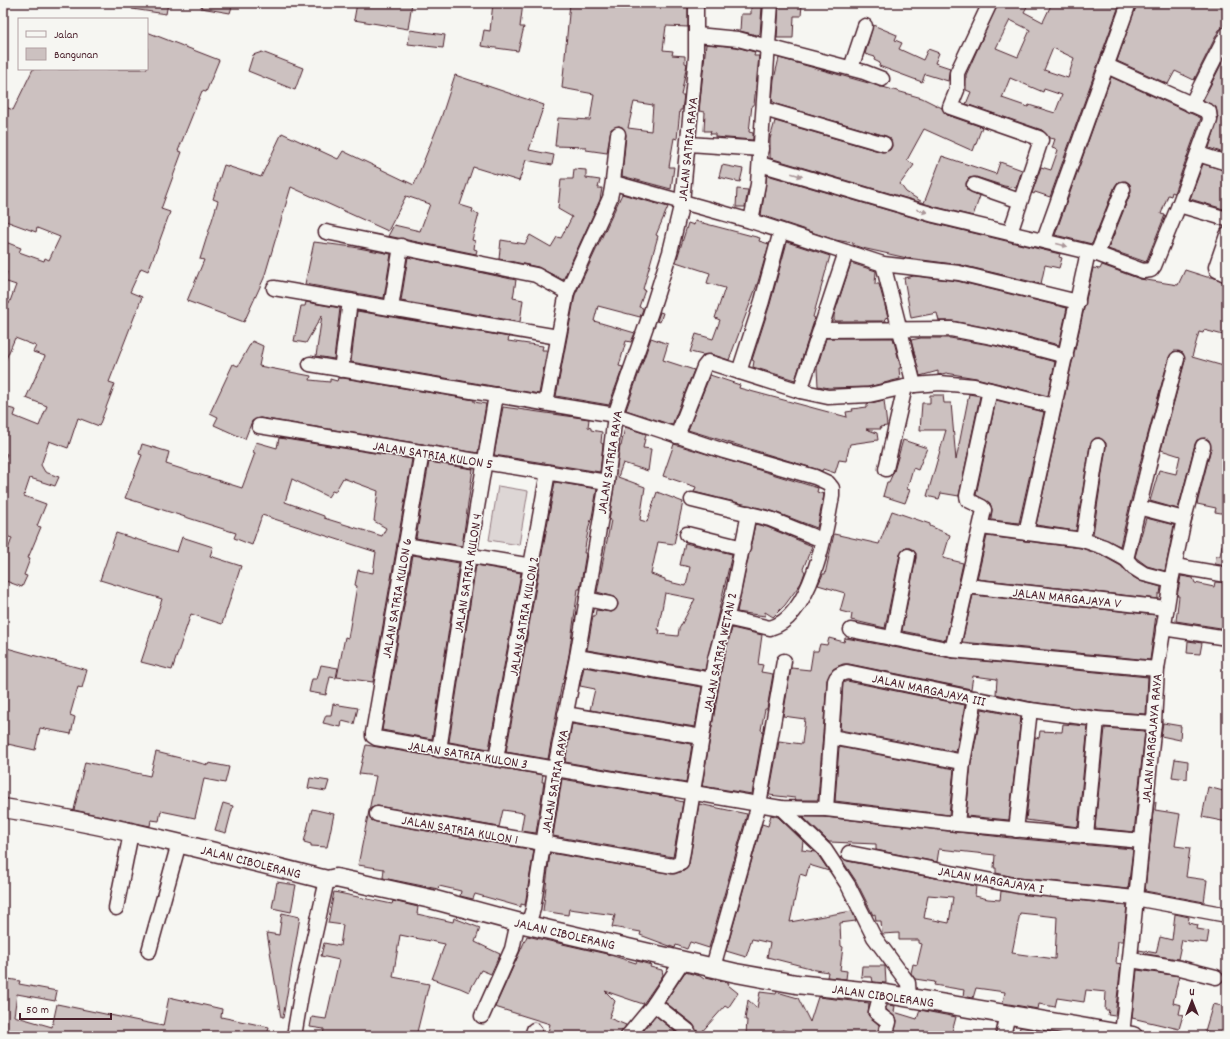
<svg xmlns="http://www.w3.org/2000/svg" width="1230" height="1039" font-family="Dekko,sans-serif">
	<rect width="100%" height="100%" fill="#f6f6f2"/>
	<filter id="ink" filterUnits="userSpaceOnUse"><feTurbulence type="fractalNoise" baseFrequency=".025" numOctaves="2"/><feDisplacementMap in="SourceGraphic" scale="8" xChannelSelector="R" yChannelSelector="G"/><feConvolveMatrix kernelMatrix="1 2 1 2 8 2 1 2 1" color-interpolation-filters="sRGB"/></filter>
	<g filter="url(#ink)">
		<path fill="#ddd6d5" stroke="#947a80" d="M498 486 528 491 519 545 489 540Z"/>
		<g fill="#ccc1c0" stroke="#4a1f2b" fill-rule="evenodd">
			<path d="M133 3H168L166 14 132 9Z"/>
			<path d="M202 3H233L230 13 201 8Z"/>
			<path d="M357 3H412L408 29 354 20Z"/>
			<path d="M493 3H523L520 27H524L518 51 481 46 484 30 490 31Z"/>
			<path d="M570 3H688V27L666 26 663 50 673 51 672 55 685 56V63L687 64 681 95H684L682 110H680L677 139 674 138 669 167H674L671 189 622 176 626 135 623 128 619 126 611 129 607 153 586 150V147L555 146 558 118 590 120 594 94 562 88ZM634 102 653 105 651 131 628 128Z"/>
			<path d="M779 3H796V5H802L801 16H794L793 38H777Z"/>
			<path d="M998 3H1029L1024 12 1043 22 1052 3H1120L1050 197 1035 192 1034 194 1032 193 1041 167 1051 170 1058 150 1052 148 1055 139 1049 138 1042 130 966 104 971 92 966 90V75ZM1010 20 1030 30 1018 57 996 48ZM1053 48 1074 58 1068 78 1044 70ZM1010 78 1043 92 1044 89 1062 95 1055 113 1029 105 1028 107 1002 98Z"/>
			<path d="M1137 3H1227V26L1219 30 1194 80 1175 71 1168 84 1117 61Z"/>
			<path d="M751 7H762L760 34 757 35 740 31 741 14H751Z"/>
			<path d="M873 25 897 35 895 40 902 43 899 49 923 60 928 49 939 53 935 63 950 68 948 81 925 74 922 82 879 66 880 63 874 60 875 57 865 54Z"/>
			<path d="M410 30 445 35 443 48 408 44Z"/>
			<path d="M147 32 219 60 206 92 202 91 178 151 182 152 161 209 170 212 157 248 148 271 141 268 130 292 142 297 109 382 115 384 99 426 78 418 68 448 49 441 41 465 45 472 59 477 55 486 30 478 24 496 46 504 37 526 41 527 28 558 30 559 24 575 27 576 22 587 3 580V564L12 538 3 535V464L7 454 3 453V416L5 407 16 410 14 416 39 426 47 406 26 398 45 356 33 352 36 346 15 338 3 366V302L9 304 16 285 4 281 7 272 3 271V241L21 248 19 252 44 261 45 258 49 260 60 237 37 228 36 232 3 220V106L13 110 33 69H147Z"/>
			<path d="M706 44 736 47 755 52 754 56H759L754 105H752L749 132 753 133V140L715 137V134H710L711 131H704L705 112 699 111Z"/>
			<path d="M262 52 303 68 295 90 248 71 253 55Z"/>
			<path d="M1227 53V154L1209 148 1218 119 1216 107 1203 100Z"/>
			<path d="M779 58 922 98 942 108 947 115 982 127 973 151 924 129 907 160 914 165 900 184 906 192 924 203 942 156 996 174 1000 162 1022 170 1016 188 1004 186 976 177 969 178 966 183 967 190 980 196 973 216 936 207 770 158V139L775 121 882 152 890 150 892 146 890 138 886 136 779 105 772 101 774 79Z"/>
			<path d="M455 75 544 105 529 150 554 155 552 165 526 160 519 181 473 167 460 205 473 209 472 212 479 214 472 240 475 241 474 249 477 250 476 254 388 236 394 225 420 231 430 204 406 196 388 231 291 187 264 278 244 322 187 301 204 260 200 259 218 201 213 199 224 165 261 177 282 133 338 159 343 151 414 185 441 118Z"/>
			<path d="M1111 77 1201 118 1174 193 1172 192 1171 196 1168 195 1161 214 1165 215 1146 262 1108 249 1131 192 1130 184 1126 181 1118 182 1115 186 1092 244 1055 235Z"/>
			<path d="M1203 164 1227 171V210L1190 199Z"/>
			<path d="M722 165 743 169 740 182 719 177Z"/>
			<path d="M574 169 586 170V178L600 180 598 188H602L600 200 563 280 538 267 499 259 501 240 525 244 530 235 551 247 557 237 561 238 572 217 558 209 561 179H573Z"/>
			<path d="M767 175 932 223 1060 254 1059 257 1062 258 1059 268 1045 265 1041 284 961 265 907 258 862 248 853 245V243L835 240 761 215Z"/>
			<path d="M737 189 748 190 745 207H736Z"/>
			<path d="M622 194 668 207 656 235 658 236 643 289 645 290 639 307 643 308V309L640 317 598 306 594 321 635 333 631 342 626 341 619 366 623 367 609 405 556 396 575 295Z"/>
			<path d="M695 221 760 238 759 241 769 244 758 282 729 360 711 354 703 355 690 352 696 334 713 339 720 320 715 318 725 288 707 283 710 273 676 262 688 223 694 225Z"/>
			<path d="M314 242 353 247 391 254 384 298 305 284Z"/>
			<path d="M787 242 830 256 813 317 815 318 795 380 753 367 754 361 752 360 770 304Z"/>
			<path d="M408 257 516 280 513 298 523 300 520 322 401 301Z"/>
			<path d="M851 263 876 271 875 284H879L888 317 885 318 886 321H834V315Z"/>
			<path d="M1102 265 1140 279 1178 285 1185 270 1207 277H1212L1227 283V336L1204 330 1203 333 1199 332 1192 357 1227 367V514L1215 512 1216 508 1197 504 1211 448 1209 440 1205 438 1197 440 1195 444 1178 509 1150 501 1159 470 1176 474 1180 456 1161 450 1185 361 1183 353 1174 351 1169 357 1139 467 1120 546 1093 534 1106 447V443L1100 438H1095L1090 445 1076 531 1036 525 1093 268 1100 269Z"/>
			<path d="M914 276 957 281 1067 308 1059 345 1000 330 953 321H939L937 313 911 318 904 278Z"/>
			<path d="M306 302 340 308 334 359 316 356 322 315 306 343 294 341 301 306H305Z"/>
			<path d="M357 311 509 337 508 341 543 346 542 350H547L539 394 351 362Z"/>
			<path d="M660 312 663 313 660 322 657 321Z"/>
			<path d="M651 338 668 344 663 360 694 370 672 425 626 410Z"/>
			<path d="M826 338H893L901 368H899L900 379 868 387 829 388 818 386 817 368Z"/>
			<path d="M921 338H950L996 346 1055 362 1048 396 976 378 946 373 938 375V371L920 376 911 340Z"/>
			<path d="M252 341 263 346 259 366 311 376 310 380 330 382V379L337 381 338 378H343L474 400V402L486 404 478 453 260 418 252 421 245 439 214 425 218 417 210 413 233 364 238 366Z"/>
			<path d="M710 375 740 385 739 388 847 417 846 412 853 411 852 409 867 407V404L884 400 887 426 880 427 881 429H866L877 433 878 440 850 444 846 461 839 460 835 473 823 469 822 471 688 430Z"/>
			<path d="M969 394 980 396 959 496 941 493 939 499 927 496 946 430H920L922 403H930V395H943L944 403H951L956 460Z"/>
			<path d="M996 400 1044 412 1019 523 991 520 992 509 990 503 976 495Z"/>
			<path d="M503 407 589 419 588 427 591 428V430L602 432 601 443 603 444 600 472 494 455Z"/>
			<path d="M625 427 646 434 643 448 651 449 648 471 623 463 618 477 645 487 640 520 647 522 657 492 683 502 674 544 658 542 651 574 665 579V581L686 586 690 567 680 565 685 543 732 554 705 670 587 650 593 616H595L596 610 612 612 618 605 615 597 597 592 611 520H609L620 446H621ZM665 593 695 599 679 629 678 636 659 634 660 630H658Z"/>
			<path d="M279 438 412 459 373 682 337 677 345 637 348 638 357 586 355 585 358 570 373 573 376 552 262 515 252 545 234 538 236 533 125 498 142 455 139 454 142 444 169 452 166 464 242 488 255 453 253 452 256 442 277 448ZM343 478 378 491 374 521 386 528 382 536 324 518V516L285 502 292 479 328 497 332 491 335 492Z"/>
			<path d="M903 440 927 448 918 470 913 468 907 489 910 490 905 503 883 496 887 482H889L894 471Z"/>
			<path d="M674 444 818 488 817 492 824 494V495L817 528 772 511 694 492 696 487 663 476Z"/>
			<path d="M429 462 473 469 462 546 416 538Z"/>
			<path d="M555 482 597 489 592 517 589 526 584 553H586L580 589H578L569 655 563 684 562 683 548 759 506 752Z"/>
			<path d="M892 511 930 524V526L950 535 943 558 963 563 946 640 902 631 916 558V553L910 548H905L900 554 885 628 851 620 852 614 840 611 845 593 818 585 823 574H825L834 534 879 544Z"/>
			<path d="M1146 518 1174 525 1165 571 1147 566 1135 557Z"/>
			<path d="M755 524 767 527 812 546 803 569 805 572 801 583 785 605 773 617 765 612V616L737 612Z"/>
			<path d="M116 533 177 552 182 537 213 547 210 556 241 566 222 624 191 614 172 670 141 662 162 599 100 580Z"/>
			<path d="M987 536 1081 548 1101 555 1121 566 1128 574 1140 581 1161 587 1160 594H1158V599L977 579Z"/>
			<path d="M1222 545 1227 546V566L1215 564 1216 556H1220Z"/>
			<path d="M413 555 459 563 432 739 382 730Z"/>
			<path d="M476 565 521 573 489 749 449 742Z"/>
			<path d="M1181 576 1193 578 1195 583 1214 587 1215 582 1227 583V629L1176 621 1179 596H1177Z"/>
			<path d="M973 595 1156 615 1150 660 962 642Z"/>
			<path d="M732 628 762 635 758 664 763 665 761 672 773 674 767 709H765L761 730 763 731 752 794 702 786 723 661Z"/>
			<path d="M829 638 844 642 845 638 851 639 951 658 1148 677 1146 714 1098 711 1031 702 996 694 997 679 973 676 971 689 849 664H843L833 669 827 680 818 800H796L795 798 769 795 779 741 802 744 805 719 783 716 791 668 810 670 813 651H818L820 644 827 645Z"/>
			<path d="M1188 641 1202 643 1200 654 1187 653Z"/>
			<path d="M7 648 87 670 82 688 78 687 70 715 75 717 71 734 40 728 35 750 3 743V659Z"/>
			<path d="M321 665 338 668 336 678 330 677 326 695 309 692 312 679H317Z"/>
			<path d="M584 667 702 687 695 727 590 710 595 689 580 686Z"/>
			<path d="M847 681 965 705 956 752 840 730 843 683Z"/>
			<path d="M333 704 358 708 354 724 342 721 341 727 323 723 326 715H331Z"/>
			<path d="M982 709 1021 717 1009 820 966 816 971 763Z"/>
			<path d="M1163 723 1181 726 1180 740 1161 736Z"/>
			<path d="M572 724 692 744 686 783 565 762Z"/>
			<path d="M1063 724 1088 726 1078 827 1026 820 1035 737 1039 738 1040 731 1062 732Z"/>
			<path d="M1105 728 1145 731 1134 832 1095 828Z"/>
			<path d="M366 745 543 775 542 782H544L536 833 521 831 524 813 503 810 499 827 378 806 371 808 369 813 371 820 376 822 534 850 525 905 521 904V907L475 894 473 899 460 896 461 891 439 886 438 889 383 878 384 869 358 865 376 776 359 774Z"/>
			<path d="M839 747 954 769 949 815 835 801Z"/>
			<path d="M156 752 208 765 209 763 229 767 225 783 204 779 195 818 161 811 159 821 151 820 150 826 74 810 85 762 150 776Z"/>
			<path d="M1175 759 1188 761 1187 779 1172 777Z"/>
			<path d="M310 778 329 781 326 791 308 788Z"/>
			<path d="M562 779 675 798V800L683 802 673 857 553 836Z"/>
			<path d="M1208 787 1227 792V822L1202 817Z"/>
			<path d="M1154 802H1156L1155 810 1180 814 1175 846 1190 848 1186 877 1207 880 1204 902 1145 891Z"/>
			<path d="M223 803 233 806 226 833 215 830Z"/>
			<path d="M699 804 747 814 709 948 690 942 687 949 676 945 675 948 640 935 641 932 612 927 615 915 569 909 568 915 543 911 550 853 672 874 684 871 689 864Z"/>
			<path d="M312 809 334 814 327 847 311 846V844L304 842Z"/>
			<path d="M771 815 778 817 803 841 802 850 815 852 818 855 829 871 809 865 806 876 800 874 790 922 852 911 856 921 840 923 841 946 843 947 840 970 847 971 846 979 827 977 828 972 810 969V968L767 957 770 943 752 939 746 957 726 951 762 824 768 826Z"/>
			<path d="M803 817H825L1011 838 1133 849 1128 889 1019 878 996 873V868H994L995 855 939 849 937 862 876 850V844L829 842Z"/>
			<path d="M840 857 847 861 976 886 975 896 988 899 1000 900 1001 891 1127 906 1123 941H1118L1116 963 1121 964 1115 1016 1108 1015 1109 1010H1105L1106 992 1086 990 1084 1002 1057 998 1055 1007 1039 1004 1038 1009 1003 1003 1005 992 976 988 973 998 963 996 964 990 934 985 935 982 915 979 911 973 913 964 917 965 922 944 919 943V940H899V933L882 934 881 921H876L875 914 873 915 856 881ZM928 895 953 897 949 923 924 918ZM1020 913 1057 917 1055 959 1012 953Z"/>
			<path d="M277 882 296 885 291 912 272 908Z"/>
			<path d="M334 892 392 904 393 901 418 907 417 914 453 922 454 918 480 928 475 942 500 954 491 974 481 970 469 992 460 988 432 979 445 944 400 935 393 977 429 984 416 1036H323L324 1029 310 1027 312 1017 326 1019 339 960 321 956 324 943 340 946 343 925 328 923Z"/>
			<path d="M282 913 300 917 283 1018H281L267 933 279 935Z"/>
			<path d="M1175 914 1189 917 1188 923 1198 925 1197 929 1209 931 1207 943 1182 940 1178 959 1139 953V950L1156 953 1160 937 1172 940Z"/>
			<path d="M527 936 607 954 636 963 637 961 651 965 650 967 662 970 663 975 643 1004 605 991 615 1001 609 1018 626 1025 620 1036H547L550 1024 495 1007Z"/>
			<path d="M862 966H885L886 983 873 982 872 977H861Z"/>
			<path d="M1137 970 1179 976 1173 1003 1181 1005 1179 1014 1183 1015 1179 1029 1132 1018Z"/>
			<path d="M685 972 700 976 704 979 706 977 727 982 729 983 728 985 738 993 728 1008 725 1006 698 1036 693 1024 665 1002Z"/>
			<path d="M3 978 20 981 19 984 57 991 55 1001 17 994 14 1016 52 1027 57 1004 163 1026 169 997 222 1009 221 1017 269 1027 267 1036H3Z"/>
			<path d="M760 992 776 994 777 992 798 998 810 1022 818 997 869 1003 868 1015 879 1025 877 1036H805L782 1030 780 1036 746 1035 747 1020H745L748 1000 757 1008Z"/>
			<path d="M1213 1004 1227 1007V1036L1205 1031Z"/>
			<path d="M887 1005 895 1006 894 1012 917 1019 920 1010 956 1017 951 1036H894L897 1020 886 1009Z"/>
			<path d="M656 1016 680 1036H639Z"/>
			<path d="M1020 1027 1071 1036H1018Z"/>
		</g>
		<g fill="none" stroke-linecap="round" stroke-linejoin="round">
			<g stroke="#4a1f2b" stroke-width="17">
				<g id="minor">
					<path d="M990 3 957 73V90L950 107 1039 138 1041 140 1010 233"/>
					<path d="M697 35 738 39 864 72 882 79"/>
					<path d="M1107 66 1209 112 1210 120 1179 205 1227 219"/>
					<path d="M851 68 865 26"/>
					<path d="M1191 105 1227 34"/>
					<path d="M764 109 884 144"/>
					<path d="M689 144 761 149"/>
					<path d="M1198 154 1227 163"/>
					<path d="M760 164 934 215 1097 254 1143 271 1151 270 1154 266 1179 205"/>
					<path d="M614 183 751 221 883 264 959 273 1078 302"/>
					<path d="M974 185 1020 201"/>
					<path d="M751 221 758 184 771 3"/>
					<path d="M326 232 536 275 567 292"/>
					<path d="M1227 235 1216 267 1217 270 1227 275"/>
					<path d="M1044 240 1129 3"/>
					<path d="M1097 254 1123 189"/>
					<path d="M883 264 914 385"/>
					<path d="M274 288 558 337"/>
					<path d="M391 308 401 246"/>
					<path d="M820 330 951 329 998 338 1066 356"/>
					<path d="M310 364 615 415 724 451 815 477 828 483 832 488V496C826 531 812 617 770 628L726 618"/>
					<path d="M341 370 350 301"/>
					<path d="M739 372 762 301 781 231"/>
					<path d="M800 391 846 252"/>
					<path d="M546 403 567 292 610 198C615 177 615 155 618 134"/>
					<path d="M259 426 607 482"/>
					<path d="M677 436 704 367 708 362 800 391 828 397 869 395 914 385 940 383 974 386 1054 406"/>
					<path d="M422 452 373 733V736L376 738 781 808 826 809 957 824 1142 841"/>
					<path d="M886 469 905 387"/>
					<path d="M692 500 770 519 822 540"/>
					<path d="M1138 507 1184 519"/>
					<path d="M981 527 1083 540 1104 547 1126 559 1133 567 1144 574 1171 581"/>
					<path d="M1026 533 1088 252"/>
					<path d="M687 534 743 548"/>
					<path d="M1083 540 1098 446"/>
					<path d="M405 545 532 566"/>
					<path d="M1126 559 1153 448 1177 359"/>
					<path d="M1175 566 1227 575"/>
					<path d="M967 586 1166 608"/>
					<path d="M587 599 610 604"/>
					<path d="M1163 628 1227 638"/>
					<path d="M851 630 952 650 1157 669"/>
					<path d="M892 639 908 556"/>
					<path d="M952 650 984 510 982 507 968 500 967 496 990 390"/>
					<path d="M577 657 712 680"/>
					<path d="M565 714 702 737"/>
					<path d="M831 737 963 762"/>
					<path d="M439 750 469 555 496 395"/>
					<path d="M496 759 548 472"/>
					<path d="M781 808 825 850 848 885 874 937 908 983 909 998"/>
					<path d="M826 809 835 681C837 675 841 673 847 672L1030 710 1097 719 1154 723"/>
					<path d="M377 814 673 866 681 863 715 659 733 593 749 513"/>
					<path d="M957 824 963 762 975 698"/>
					<path d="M1016 830 1030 710"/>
					<path d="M1086 836 1097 719"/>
					<path d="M849 853 1018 886 1135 898 1227 915"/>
					<path d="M116 908 131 833"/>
					<path d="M528 925 533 909 555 768 577 657 607 482 615 415 651 312 670 252 682 202 696 57V3"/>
					<path d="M149 951 179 843"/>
					<path d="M1131 960 1180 968 1216 977"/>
					<path d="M713 967 759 804 784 661"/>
					<path d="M881 993 876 1012 889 1022 885 1036"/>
					<path d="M654 1004 688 1031 690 1036"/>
					<path d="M482 1016 512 949 518 922"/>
					<path d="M1122 1035 1154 723 1157 669 1171 581 1184 519 1203 446"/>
					<path d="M294 1036 301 995 327 880"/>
					<path d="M532 1036 534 1030"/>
					<path d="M628 1036 652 1007 683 960"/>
					<path d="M1003 1036 1008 1014"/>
				</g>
			</g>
			<g stroke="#4a1f2b" stroke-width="21">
				<path id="tertiary" d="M3 808C112 825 220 853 327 880L336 878 431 899 528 925 736 973 796 984 881 993 1133 1036"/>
			</g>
			<use href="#minor" stroke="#f6f6f2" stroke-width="14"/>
			<use href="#tertiary" stroke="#f6f6f2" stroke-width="18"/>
		</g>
		<defs><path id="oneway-solid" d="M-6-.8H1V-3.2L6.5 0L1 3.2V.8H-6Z"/></defs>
		<g fill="#a99598">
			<use href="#oneway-solid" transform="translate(797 175) rotate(16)"/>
			<use href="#oneway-solid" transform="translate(922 211) rotate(16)"/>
			<use href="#oneway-solid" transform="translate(1062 245) rotate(15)"/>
		</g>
	</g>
	<g text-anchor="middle" stroke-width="3" stroke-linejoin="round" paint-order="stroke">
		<g font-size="14" fill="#4a1f2b" stroke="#f6f6f2">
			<text transform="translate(687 149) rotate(-84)" y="5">JALAN SATRIA RAYA</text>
			<text transform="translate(433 454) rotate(9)" y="5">JALAN SATRIA KULON 5</text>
			<text transform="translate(609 462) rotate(-81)" y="5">JALAN SATRIA RAYA</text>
			<text transform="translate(467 573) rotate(-81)" y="5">JALAN SATRIA KULON 4</text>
			<text transform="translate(1067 597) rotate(6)" y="5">JALAN MARGAJAYA V</text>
			<text transform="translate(396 598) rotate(-80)" y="5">JALAN SATRIA KULON 6</text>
			<text transform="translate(523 616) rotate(-80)" y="5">JALAN SATRIA KULON 2</text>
			<text transform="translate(719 652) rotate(-78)" y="5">JALAN SATRIA WETAN 2</text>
			<text transform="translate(929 689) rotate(12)" y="5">JALAN MARGAJAYA III</text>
			<text transform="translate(1151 738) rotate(-85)" y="5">JALAN MARGAJAYA RAYA</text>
			<text transform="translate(468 754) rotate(9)" y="5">JALAN SATRIA KULON 3</text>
			<text transform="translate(554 781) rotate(-80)" y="5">JALAN SATRIA RAYA</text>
			<text transform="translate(460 829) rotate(10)" y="5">JALAN SATRIA KULON 1</text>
			<text transform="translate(251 861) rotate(14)" y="5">JALAN CIBOLERANG</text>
			<text transform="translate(991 879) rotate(10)" y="5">JALAN MARGAJAYA I</text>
			<text transform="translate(565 933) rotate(13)" y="5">JALAN CIBOLERANG</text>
			<text transform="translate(883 995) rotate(8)" y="5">JALAN CIBOLERANG</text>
		</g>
	</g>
	<rect width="1230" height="1039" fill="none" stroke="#f6f6f2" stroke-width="16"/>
	<rect x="8" y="8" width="1214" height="1023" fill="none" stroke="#4a1f2b" stroke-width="1.5" filter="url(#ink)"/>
	<rect x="18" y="18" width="130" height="52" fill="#f6f6f2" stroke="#b1a0a2"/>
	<rect x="26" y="31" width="20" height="6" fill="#f6f6f2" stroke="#b1a0a2"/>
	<text x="54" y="38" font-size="12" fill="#4a1f2b">Jalan</text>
	<rect x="26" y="48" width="20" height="12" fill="#ccc1c0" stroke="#b1a0a2"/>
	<text x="54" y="58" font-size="12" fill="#4a1f2b">Bangunan</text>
	<g transform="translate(1192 1001)" stroke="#f6f6f2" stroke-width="3" paint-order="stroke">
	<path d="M0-3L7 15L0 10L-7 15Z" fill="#4a1f2b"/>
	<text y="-6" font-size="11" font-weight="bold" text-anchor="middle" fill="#4a1f2b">U</text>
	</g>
	<path d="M20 1013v6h91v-6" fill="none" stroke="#4a1f2b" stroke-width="2"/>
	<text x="26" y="1013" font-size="12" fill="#4a1f2b" stroke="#f6f6f2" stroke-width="3" paint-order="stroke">50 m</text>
</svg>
